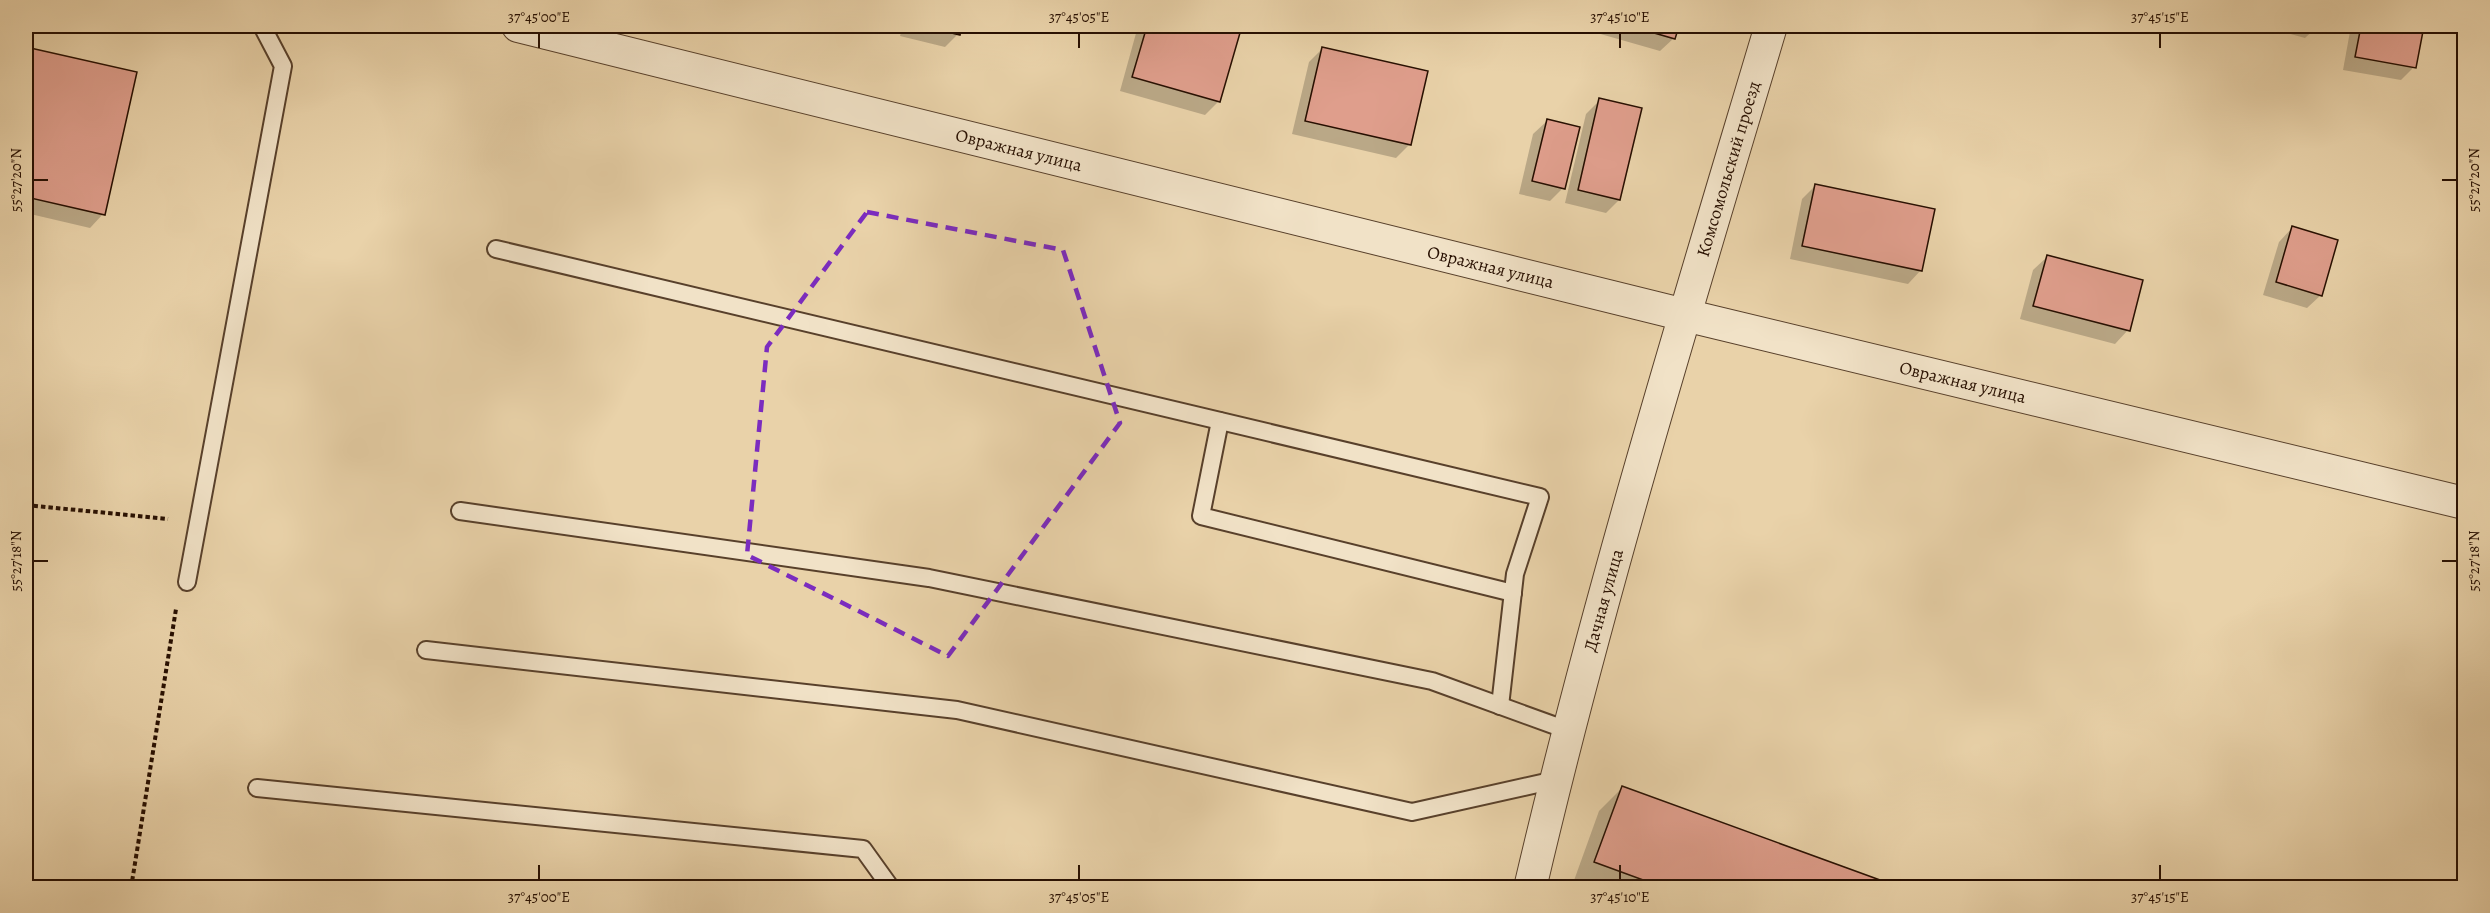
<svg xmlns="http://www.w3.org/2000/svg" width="2490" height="913" font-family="Alegreya,serif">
	<rect width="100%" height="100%" fill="#e9d2a9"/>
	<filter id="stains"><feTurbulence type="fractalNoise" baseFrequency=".00333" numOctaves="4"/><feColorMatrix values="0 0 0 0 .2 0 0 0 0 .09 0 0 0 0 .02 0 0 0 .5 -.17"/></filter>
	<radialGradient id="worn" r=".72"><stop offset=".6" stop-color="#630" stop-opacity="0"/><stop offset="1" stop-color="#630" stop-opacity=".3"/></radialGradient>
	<g fill="#0003">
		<path d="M903 26H960L958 34 945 47 900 36Z"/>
		<path d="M1138 26 1240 27 1218 102 1205 115 1120 91Z"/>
		<path d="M1584 26H1678L1674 38 1660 51 1583 29Z"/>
		<path d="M2274 26H2318L2305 38 2273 29Z"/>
		<path d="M2351 26H2422L2414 67 2401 80 2343 70Z"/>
		<path d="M26 49 135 73 103 214 90 228 26 213Z"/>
		<path d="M1322 49 1410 144 1396 158 1292 134 1309 62Z"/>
		<path d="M1600 100 1619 200 1606 213 1565 203 1586 114Z"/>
		<path d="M1547 121 1563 188 1550 201 1519 194 1533 134Z"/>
		<path d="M1815 186 1921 270 1908 284 1790 259 1802 199Z"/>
		<path d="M2292 228 2321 295 2307 308 2263 295 2279 242Z"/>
		<path d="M2047 257 2128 330 2115 344 2020 319 2033 270Z"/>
		<path d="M1622 788 1898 888H1577L1572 886 1599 811Z"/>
	</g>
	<g fill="#df9e8c" stroke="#270f01" stroke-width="1.5">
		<path d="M923 26H962L960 35Z"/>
		<path d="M1147 26H1242L1220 102 1132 77Z"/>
		<path d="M1630 26H1679L1675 39Z"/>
		<path d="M2361 26H2424L2416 68 2355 57Z"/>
		<path d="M26 47 137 72 105 215 26 197Z"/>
		<path d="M1322 47 1428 71 1411 145 1305 121Z"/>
		<path d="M1599 98 1642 108 1620 200 1578 190Z"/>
		<path d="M1547 119 1580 127 1565 189 1532 181Z"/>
		<path d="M1815 184 1935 209 1922 271 1802 246Z"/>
		<path d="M2292 226 2338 240 2322 296 2276 282Z"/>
		<path d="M2047 255 2143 280 2130 331 2033 306Z"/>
		<path d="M1622 786 1902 888H1665L1594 862Z"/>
	</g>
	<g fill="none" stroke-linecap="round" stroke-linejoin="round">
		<g stroke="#58402b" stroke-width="20">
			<g id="service">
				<path d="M496 249 1540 497 1515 574 1500 706"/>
				<path d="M1220 421 1201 516 1513 593"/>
				<path d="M460 511 929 578 1432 681 1567 730"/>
				<path d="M187 582 283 66 262 26"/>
				<path d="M426 650 957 710 1412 812 1555 780"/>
				<path d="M257 788 863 849 891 888"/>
			</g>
		</g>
		<g stroke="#58402b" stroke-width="34">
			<g id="minor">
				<path id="s1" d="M518 26 1697 318 2464 503"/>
				<path id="s2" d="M1530 888C1598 597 1686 311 1771 26"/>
			</g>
		</g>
		<g stroke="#270f01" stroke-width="4" stroke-dasharray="4.5 3" stroke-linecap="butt">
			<path d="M26 505 168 519"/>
			<path d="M131 888 176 609"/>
		</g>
		<use href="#service" stroke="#f1e2c7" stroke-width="16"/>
		<use href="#minor" stroke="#f1e2c7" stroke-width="32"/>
	</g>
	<path fill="none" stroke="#7b2cbf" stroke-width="4.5" stroke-dasharray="12 8" stroke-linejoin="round" d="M867 212 1063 250 1120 423 948 656 747 555 767 347Z"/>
	<path fill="none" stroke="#270f01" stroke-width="2" d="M539 33V48M1079 33V48M1620 33V48M2160 33V48M33 180H48M2442 180H2457M33 561H48M2442 561H2457M539 865V880M1079 865V880M1620 865V880M2160 865V880"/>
	<g text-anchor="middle" stroke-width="4.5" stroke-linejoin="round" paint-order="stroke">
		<g font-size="18" fill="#270f01" stroke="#f1e2c7">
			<text dy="6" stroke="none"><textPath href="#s1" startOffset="516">Овражная улица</textPath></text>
			<text dy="6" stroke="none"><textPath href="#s2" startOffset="746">Комсомольский проезд</textPath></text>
			<text dy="6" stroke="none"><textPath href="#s1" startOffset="1002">Овражная улица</textPath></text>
			<text dy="6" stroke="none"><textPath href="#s1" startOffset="1488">Овражная улица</textPath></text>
			<text dy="6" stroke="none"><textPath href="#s2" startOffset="297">Дачная улица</textPath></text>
		</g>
	</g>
	<rect width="2490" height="913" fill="none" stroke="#e9d2a9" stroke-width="66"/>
	<rect x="33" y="33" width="2424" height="847" fill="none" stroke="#270f01" stroke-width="2"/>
	<g font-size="15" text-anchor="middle" fill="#270f01">
		<text x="539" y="22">37°45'00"E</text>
		<text x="1079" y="22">37°45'05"E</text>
		<text x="1620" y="22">37°45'10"E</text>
		<text x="2160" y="22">37°45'15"E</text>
		<text transform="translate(16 180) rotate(-90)" y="5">55°27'20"N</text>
		<text transform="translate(2474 180) rotate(-90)" y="5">55°27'20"N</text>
		<text transform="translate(16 561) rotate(-90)" y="5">55°27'18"N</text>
		<text transform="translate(2474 561) rotate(-90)" y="5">55°27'18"N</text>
		<text x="539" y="902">37°45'00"E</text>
		<text x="1079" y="902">37°45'05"E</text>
		<text x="1620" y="902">37°45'10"E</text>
		<text x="2160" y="902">37°45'15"E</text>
	</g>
	<rect width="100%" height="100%" filter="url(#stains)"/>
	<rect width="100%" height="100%" fill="url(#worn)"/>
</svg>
